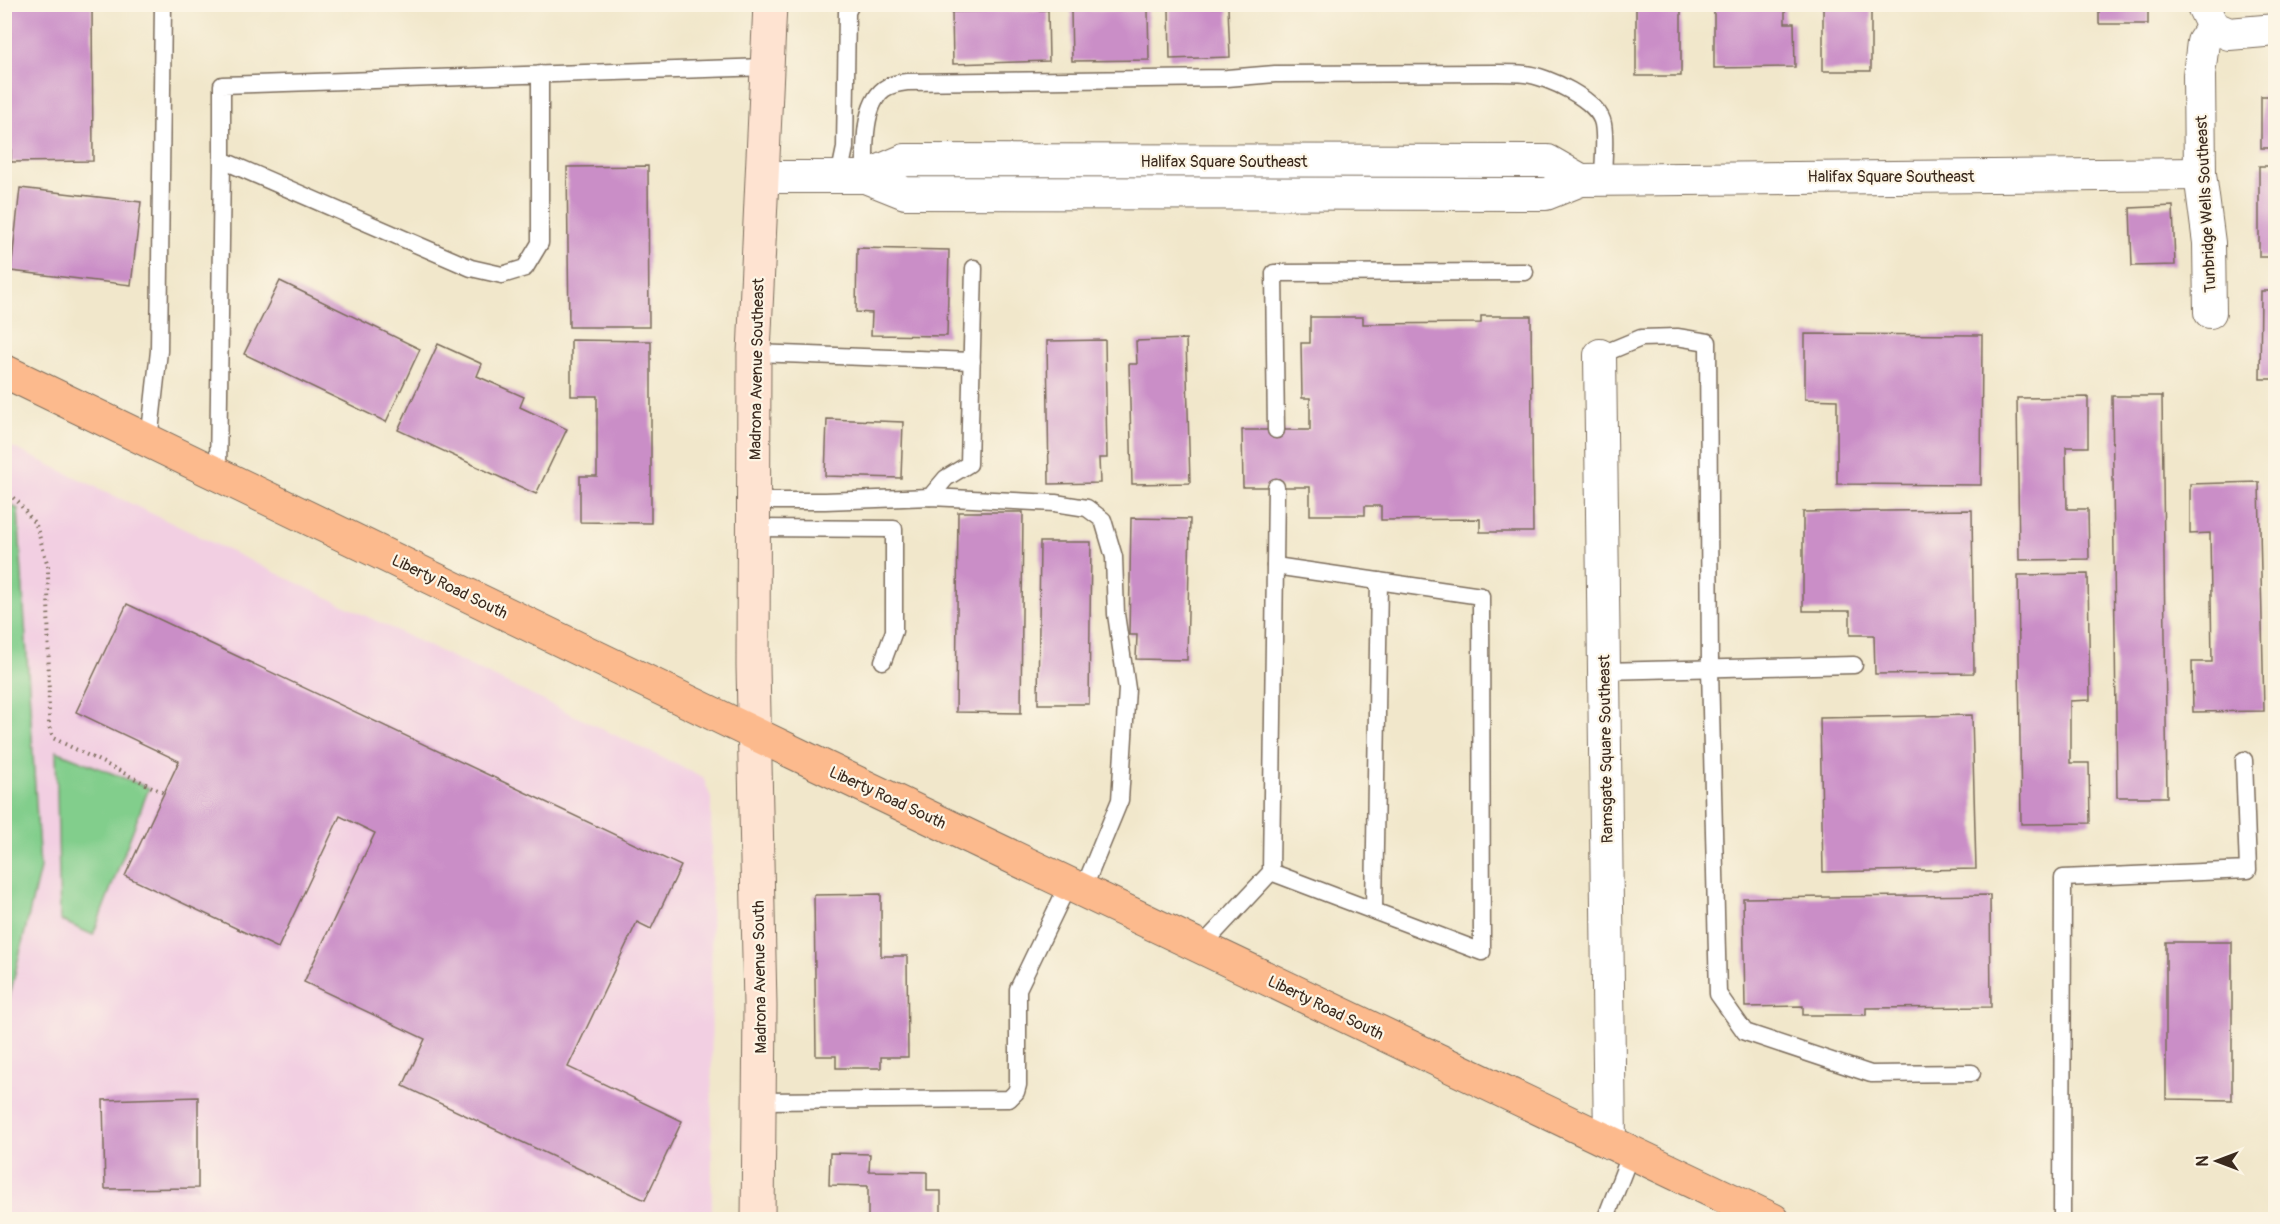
<svg xmlns="http://www.w3.org/2000/svg" width="2280" height="1224" font-family="Pangolin,sans-serif">
	<rect width="100%" height="100%" fill="#fcf5e5"/>
	<filter id="ink" filterUnits="userSpaceOnUse"><feTurbulence type="fractalNoise" baseFrequency=".0167" numOctaves="2"/><feDisplacementMap in="SourceGraphic" scale="12" xChannelSelector="R" yChannelSelector="G"/><feConvolveMatrix kernelMatrix="1 2 1 2 8 2 1 2 1" color-interpolation-filters="sRGB"/></filter>
	<filter id="wash" filterUnits="userSpaceOnUse"><feTurbulence type="fractalNoise" baseFrequency=".008" numOctaves="4" result="noise"/><feDisplacementMap in="SourceGraphic" scale="24" xChannelSelector="R" yChannelSelector="G"/><feGaussianBlur stdDeviation="1.35" result="paint"/><feColorMatrix in="noise" values="0 0 0 0 0 0 0 0 0 0 0 0 0 0 0 0 0 1.4 0 .05"/><feComposite in="paint" operator="in"/></filter>
	<g filter="url(#wash)">
		<rect width="100%" height="100%" fill="#f1e7cb"/>
		<path fill="#f2cfe2" d="M4 443 703 777 711 798 712 1219H5Z"/>
		<g fill="#82ce8c" stroke="#5e7c55" stroke-width="1.5">
			<path d="M5 502 18 509 40 868 5 1016Z"/>
			<path d="M56 751 149 788 93 935 60 920Z"/>
		</g>
		<g id="blocks">
			<g fill="#ca8ec7">
				<path d="M9 4H92L93 161 11 162Z"/>
				<path d="M1636 4H1701V7H1681V76H1636Z"/>
				<path d="M1714 4H1785V23H1794L1795 67 1714 68Z"/>
				<rect x="1823" y="4" width="48" height="67"/>
				<rect x="2099" y="4" width="49" height="20"/>
				<path d="M1228 7 1230 57 1170 59 1169 9Z"/>
				<path d="M1048 10 1049 61 953 64 952 12Z"/>
				<path d="M1148 10 1149 60 1072 61 1071 11Z"/>
				<rect x="2261" y="96" width="15" height="52"/>
				<path d="M648 166 649 327H569L567 167Z"/>
				<rect x="2259" y="166" width="17" height="91"/>
				<path d="M20 188 141 202 131 285 11 271Z"/>
				<path d="M2173 206 2175 265 2132 266 2130 208Z"/>
				<path d="M857 248 949 250 947 336 871 335 872 313 856 312Z"/>
				<path d="M280 281 420 349 386 422 244 354Z"/>
				<path d="M2261 291H2276V379H2260Z"/>
				<path d="M1481 316H1531L1533 532H1480V519L1381 520V506H1365V515H1310V487H1243L1242 430H1310V398H1302L1301 343H1310V317H1363V324L1481 323Z"/>
				<path d="M1805 334 1982 335 1981 485 1837 484V400L1805 399Z"/>
				<path d="M1186 339 1190 483 1132 484 1129 364H1137L1136 341Z"/>
				<path d="M571 340 651 341V523L580 522V476H597V396H571Z"/>
				<path d="M1105 340 1107 458H1099L1100 483 1049 484 1047 341Z"/>
				<path d="M438 344 482 364 477 376 524 397 520 407 567 429 536 494 398 430Z"/>
				<path d="M2112 396H2162L2167 797H2117Z"/>
				<path d="M2088 397V447H2066L2067 509H2088L2089 559 2019 560 2017 398Z"/>
				<path d="M827 419 903 422 901 478 825 476Z"/>
				<path d="M2259 482 2264 711 2193 712 2192 662H2212L2210 533 2190 534V484Z"/>
				<path d="M1972 510 1974 673 1875 674 1874 635H1850V611H1803V512Z"/>
				<path d="M958 512H1023L1021 713 956 712Z"/>
				<path d="M1131 518 1190 519 1187 660 1136 659 1137 635H1129Z"/>
				<path d="M1040 542H1091L1089 704H1038Z"/>
				<path d="M2088 574 2090 700 2070 701V763H2089L2090 823 2021 824 2018 575Z"/>
				<path d="M127 604 681 866 651 929 637 922 568 1067 682 1121 645 1200 403 1086 425 1039 304 982 375 833 340 816 278 948 125 876 179 761 76 712Z"/>
				<path d="M1972 715 1976 869 1823 872 1820 718Z"/>
				<path d="M881 894V956H907L908 1057H881V1068H836V1056H816L814 895Z"/>
				<path d="M1990 895 1991 1007 1866 1008V1015H1803V1006L1745 1007 1743 898Z"/>
				<path d="M2166 942H2232V1100L2166 1099Z"/>
				<path d="M198 1097V1188L105 1189 103 1100Z"/>
				<path d="M830 1153 870 1154 869 1171 927 1172V1191H941V1220H868V1186L829 1185Z"/>
			</g>
		</g>
	</g>
	<g filter="url(#ink)">
		<use href="#blocks" fill-opacity="0" stroke="#7b6c5b" stroke-width="1.5"/>
		<g fill="none" stroke-linecap="round" stroke-linejoin="round">
			<g stroke="#7b6c5b" stroke-width="19">
				<g id="lane">
					<path d="M540 74V243L525 268 502 275 471 268 222 160V85L767 67"/>
					<path d="M839 177 845 148 847 12 851 4"/>
					<path d="M865 177C865 152 862 106 884 89 891 84 898 83 907 82L1227 78 1275 74 1497 73C1506 73 1516 73 1525 74 1547 76 1599 100 1603 124 1606 141 1603 162 1603 180"/>
					<path d="M754 353 972 361"/>
					<path d="M1600 355 1641 338 1677 337 1708 342 1710 669 1718 994 1745 1032 1871 1074 1972 1073"/>
					<path d="M1276 430 1274 273 1525 272"/>
					<path d="M149 441 159 351 163 4"/>
					<path d="M218 474 222 160"/>
					<path d="M930 497 946 478 969 464 974 268"/>
					<path d="M754 501H825L930 497 1055 503 1087 508 1103 520 1114 557 1116 614 1127 689 1120 800 1083 890"/>
					<path d="M753 528 894 529V631L883 661"/>
					<path d="M1604 671 1854 665"/>
					<path d="M1271 872 1482 952 1481 596 1275 566"/>
					<path d="M1374 910 1379 581"/>
					<path d="M1201 947 1271 872 1276 487"/>
					<path d="M760 1101 1009 1099 1016 1092 1018 1085V989L1069 883"/>
					<path d="M1605 1220 1631 1153"/>
					<path d="M2062 1220 2063 878 2248 870 2244 760"/>
				</g>
			</g>
			<g stroke="#7b6c5b" stroke-width="34">
				<g id="street">
					<path d="M2202 4 2213 27 2229 34 2276 30"/>
					<path d="M763 177H865L905 193 1546 194 1581 180 2200 174"/>
					<path d="M865 177 905 160 1548 161 1581 180"/>
					<path d="M2210 312 2209 243 2200 174 2199 75 2203 42 2213 27"/>
					<path d="M1600 355 1610 1143"/>
				</g>
			</g>
			<g stroke="#7b6c5b" stroke-width="35">
				<path id="secondary" d="M758 1220 760 1006 753 666 754 353 770 4"/>
			</g>
			<g stroke="#7b6c5b" stroke-width="35">
				<path id="primary" d="M4 371 805 758 1773 1220"/>
			</g>
			<path stroke="#7b6c5b" stroke-width="4" stroke-dasharray="1.5 4.5" stroke-linecap="butt" d="M4 490 18 502 36 525 48 566 49 726 53 738 164 793"/>
			<use href="#lane" stroke="#fff" stroke-width="16"/>
			<use href="#street" stroke="#fff" stroke-width="32"/>
			<use href="#secondary" stroke="#fee3d1" stroke-width="33"/>
			<use href="#primary" stroke="#fcba8d" stroke-width="33"/>
		</g>
	</g>
	<g text-anchor="middle" stroke-width="4.5" stroke-linejoin="round" paint-order="stroke">
		<g font-size="16" fill="#3b2a1e" stroke="#fcf5e5">
			<text x="1224" y="167">Halifax Square Southeast</text>
			<text x="1891" y="182">Halifax Square Southeast</text>
			<text transform="translate(2205 204) rotate(-93)" y="6">Tunbridge Wells Southeast</text>
			<text transform="translate(756 369) rotate(-89)" y="6">Madrona Avenue Southeast</text>
			<text transform="translate(450 586) rotate(26)" y="6">Liberty Road South</text>
			<text transform="translate(1605 749) rotate(-91)" y="6">Ramsgate Square Southeast</text>
			<text transform="translate(888 797) rotate(25)" y="6">Liberty Road South</text>
			<text transform="translate(759 977) rotate(-91)" y="6">Madrona Avenue South</text>
			<text transform="translate(1326 1007) rotate(26)" y="6">Liberty Road South</text>
		</g>
	</g>
	<rect width="2280" height="1224" fill="none" stroke="#fcf5e5" stroke-width="24"/>
	<g transform="translate(2217 1161) rotate(270)" stroke="#fcf5e5" stroke-width="4.5" paint-order="stroke">
	<path d="M0-4.5L10 22L0 15L-10 22Z" fill="#3b2a1e"/>
	<text y="-9" font-size="16" font-weight="bold" text-anchor="middle" fill="#3b2a1e">N</text>
	</g>
</svg>
